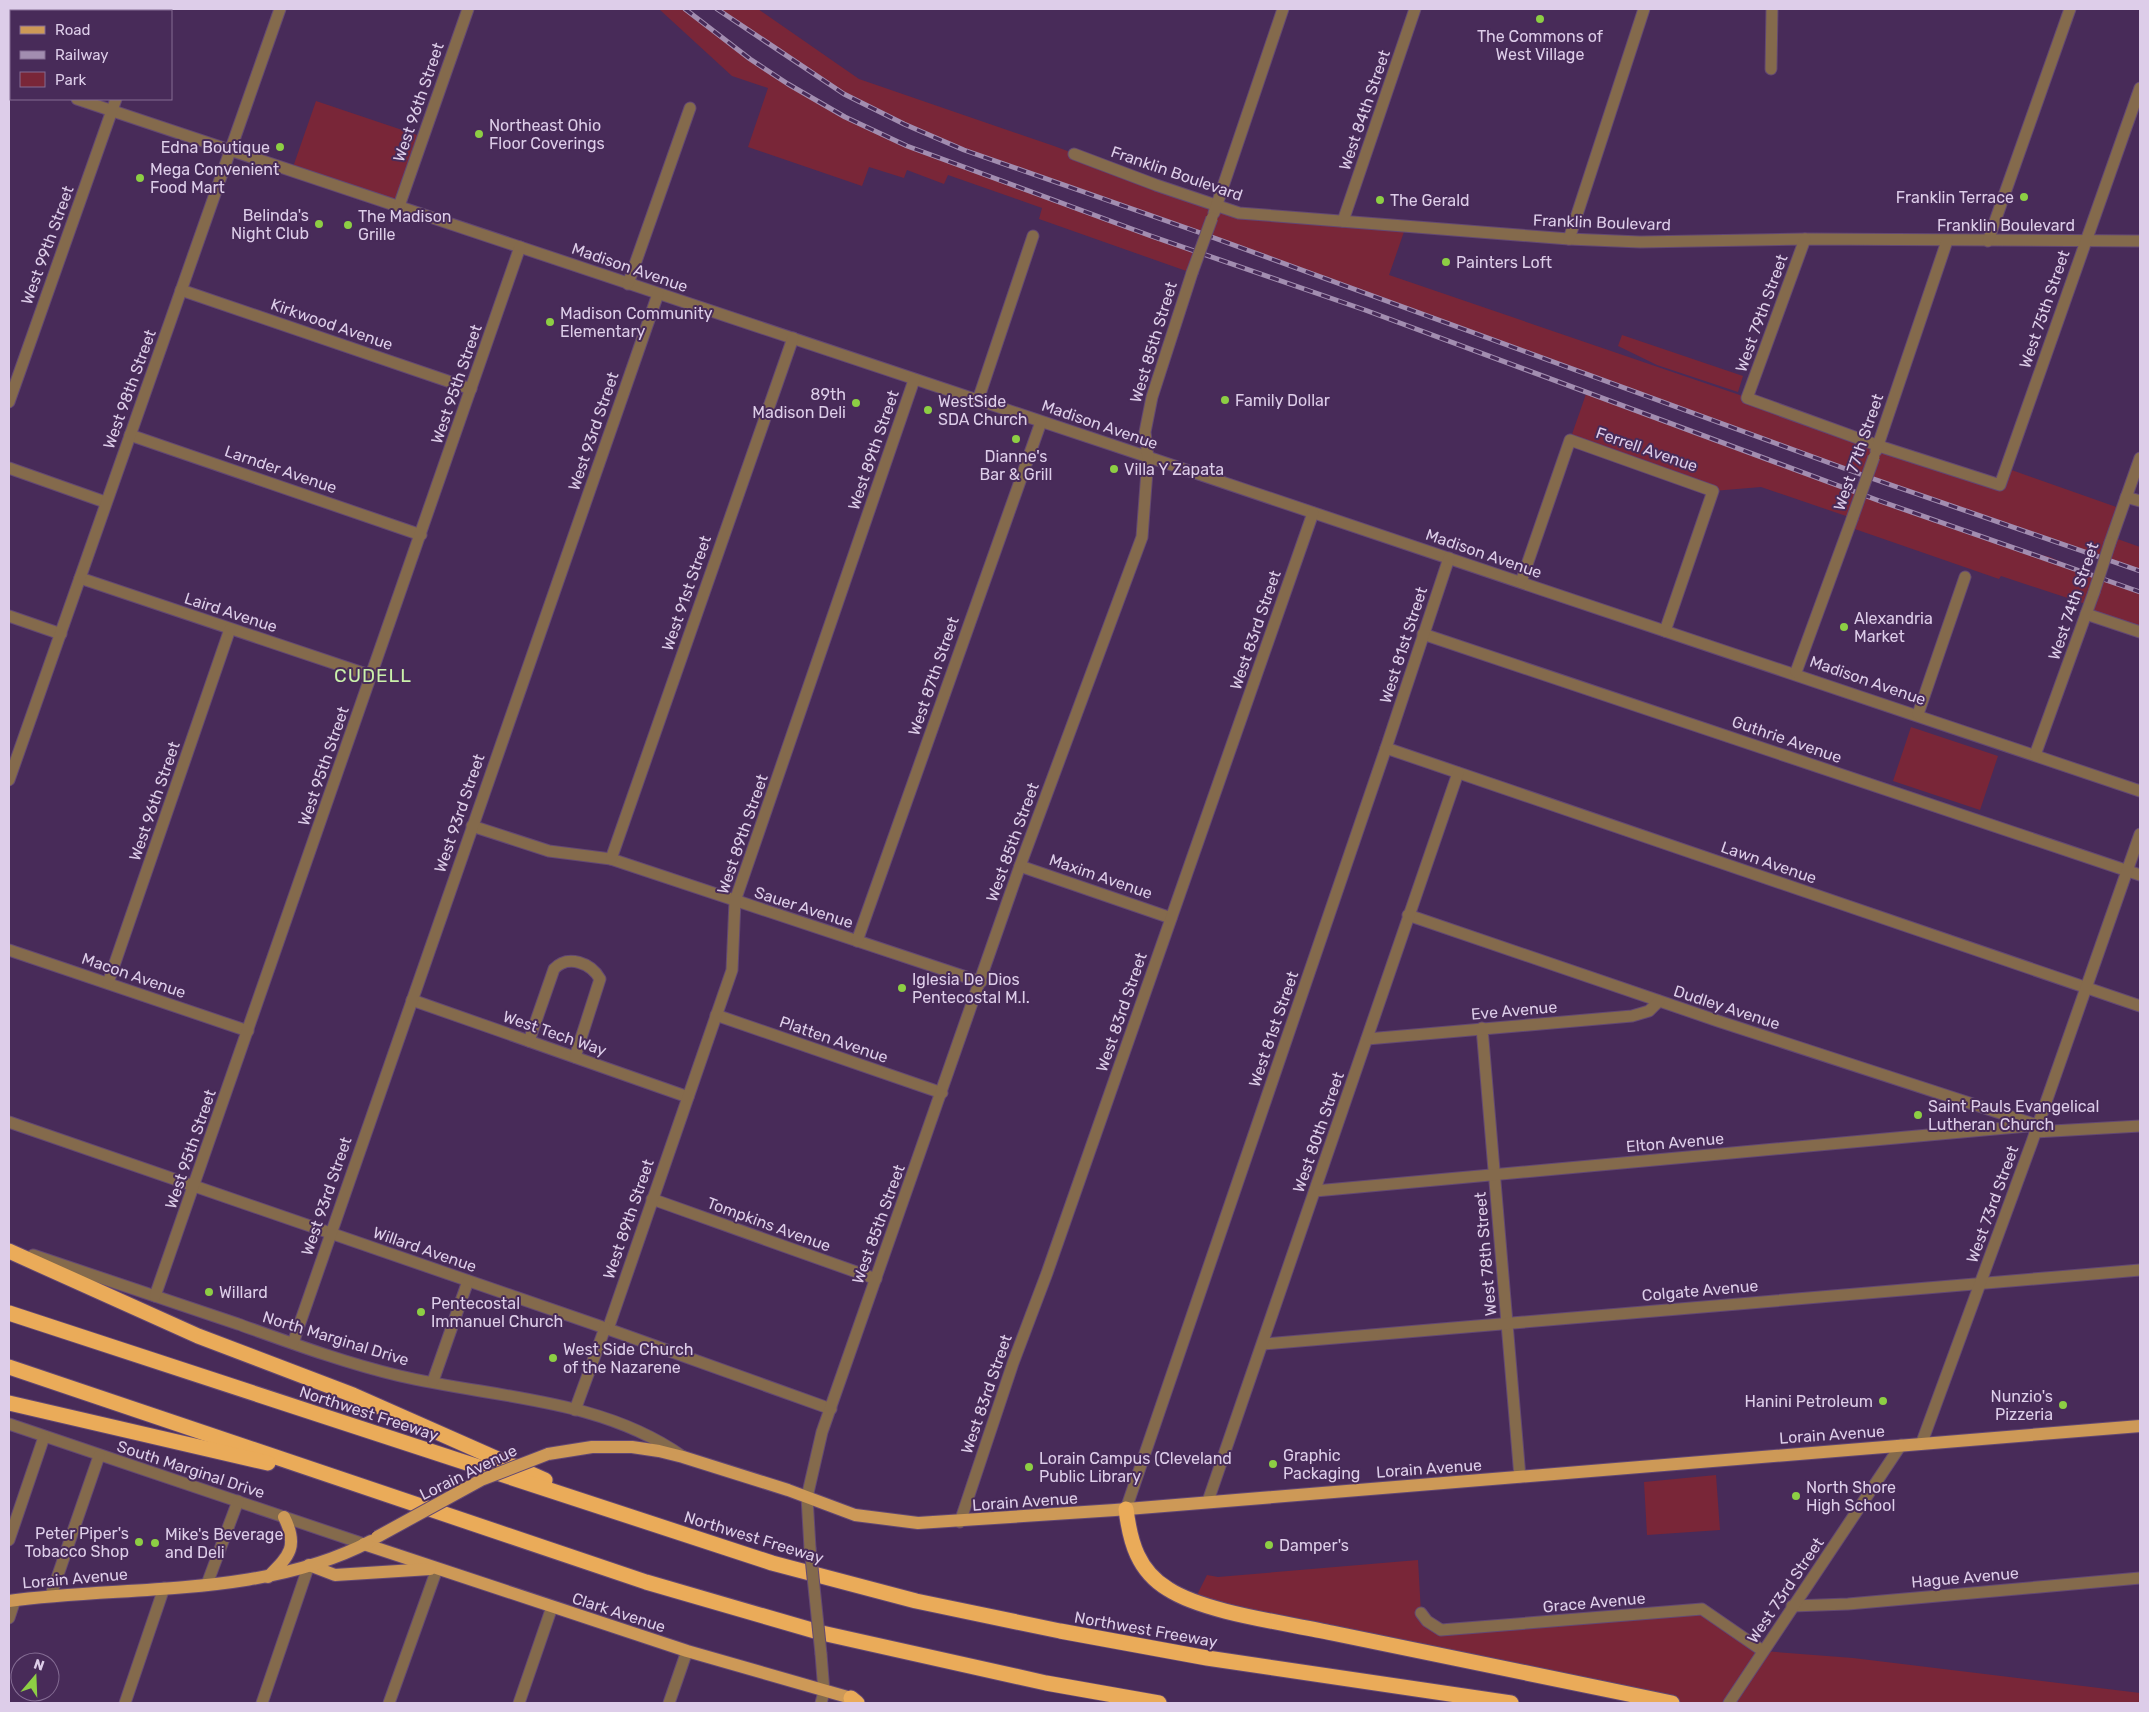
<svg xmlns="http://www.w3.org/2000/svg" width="2149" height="1712" font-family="Rubik,sans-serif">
	<rect width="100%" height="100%" fill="#482b59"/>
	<g fill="#792638">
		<path d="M659 9H685L750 59 788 84 845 117 907 146 1199 253 1192 273 1039 219 1042 208 948 175 944 184 907 170 904 178 869 167 862 186 748 147 768 88 732 76Z"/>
		<path d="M717 9H758L859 79 1054 146 1216 206 1406 226 1389 275 2000 484 2006 468 2122 509 2112 537 2140 547V571L1868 477 1198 232 964 150 904 124 844 94Z"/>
		<path d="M316 101 423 137 399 206 292 170Z"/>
		<path d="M1622 335 1743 376 1738 392 1657 365 1618 346Z"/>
		<path d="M1586 394 1877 500 2016 549 2050 557 2080 571 2140 592V632L2086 614 2089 605 2001 576 1999 579 1849 527 1852 518 1761 487 1713 491 1570 440Z"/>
		<path d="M1911 727 1998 756 1980 810 1893 781Z"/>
		<path d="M1716 1475 1720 1530 1647 1535 1644 1482Z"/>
		<path d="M1418 1560 1421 1613 1441 1630 1702 1609 1763 1651 1853 1658 2140 1693V1703H1672L1194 1601 1207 1575 1218 1577Z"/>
	</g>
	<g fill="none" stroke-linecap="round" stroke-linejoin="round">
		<g stroke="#634873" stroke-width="13">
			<g id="minor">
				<path d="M9 11V9"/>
				<path d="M145 11V9"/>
				<path d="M1771 69 1772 9"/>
				<path d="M9 75 11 76"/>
				<path d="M77 99C764 332 1454 555 2140 791"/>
				<path d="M1074 154 1156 185 1239 213 1569 239 1640 242 1805 239 2140 241"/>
				<path d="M399 206 468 9"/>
				<path d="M1214 213 1283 9"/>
				<path d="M1343 221 1415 9"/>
				<path d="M1569 239 1644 9"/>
				<path d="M1805 239 1747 398 1885 448 2000 485 2140 88"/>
				<path d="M1988 241 2070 9"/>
				<path d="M628 284 690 108"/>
				<path d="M181 290 471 389"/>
				<path d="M978 400 1033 236"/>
				<path d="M9 402 116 99"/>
				<path d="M130 435 421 535"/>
				<path d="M1876 451 1947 241"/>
				<path d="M9 468 105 502"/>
				<path d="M2126 497 2140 501"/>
				<path d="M2110 543 2140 458"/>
				<path d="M80 578 372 676"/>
				<path d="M1521 582 1570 440 1713 491 1665 631"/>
				<path d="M2086 614 2140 632"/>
				<path d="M9 616 61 634"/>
				<path d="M1423 634 2140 875"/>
				<path d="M1796 672 1852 519"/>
				<path d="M1918 714 1965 577"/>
				<path d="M1386 748 2140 1006"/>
				<path d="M2035 755 2094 592"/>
				<path d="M9 780 280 9"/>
				<path d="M472 826 549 851 611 859 981 982"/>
				<path d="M611 859 793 338"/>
				<path d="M1020 866 1171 918"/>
				<path d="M1408 915 1718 1021 2034 1124"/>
				<path d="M857 941 1041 422"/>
				<path d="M9 950 248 1031"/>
				<path d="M108 983 230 629"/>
				<path d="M412 1000 688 1097"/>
				<path d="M716 1015 942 1093"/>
				<path d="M1482 1028 1520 1477"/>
				<path d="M1367 1039 1632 1016 1649 1011 1659 1001"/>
				<path d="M529 1041 554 969C568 954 591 963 600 979L575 1057"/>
				<path d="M9 1122 608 1329 831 1409"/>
				<path d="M2035 1132 2140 1126"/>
				<path d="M1315 1191 2038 1125"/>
				<path d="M652 1199 876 1279"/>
				<path d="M33 1255C102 1278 170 1301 238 1324 291 1343 345 1363 400 1376 494 1398 600 1398 682 1456"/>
				<path d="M155 1296 520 247"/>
				<path d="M608 1329 732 970 735 901 914 380"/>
				<path d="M293 1343 658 294"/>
				<path d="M1264 1344 2140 1270"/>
				<path d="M433 1381 468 1281"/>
				<path d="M575 1410 605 1328"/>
				<path d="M9 1424 364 1544"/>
				<path d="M1922 1442 2032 1142 2140 834"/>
				<path d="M1208 1501 1458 773"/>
				<path d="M1126 1509 1386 748 1449 558"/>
				<path d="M960 1522 1013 1363 1047 1273 1313 513"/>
				<path d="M9 1540 44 1437"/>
				<path d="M810 1548 807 1497 822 1432 1020 866 1142 537 1148 458 1145 432 1152 397 1192 273"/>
				<path d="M207 1584 238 1501"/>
				<path d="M51 1595 99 1456"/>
				<path d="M1792 1606 1848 1604 2140 1578"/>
				<path d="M1421 1613 1427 1621 1441 1630 1702 1609 1763 1651"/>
				<path d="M9 1618 15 1600"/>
				<path d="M125 1703 164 1588"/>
				<path d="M262 1703 309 1565"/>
				<path d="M389 1703 437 1569"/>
				<path d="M519 1703 552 1607"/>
				<path d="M669 1703 687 1651"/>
				<path d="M821 1703 824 1692 821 1654"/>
				<path d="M1729 1703 1901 1445"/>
			</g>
		</g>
		<g stroke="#634873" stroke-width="14">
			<g id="major">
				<path d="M548 1454 592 1447H632L659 1451 683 1457 788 1490 855 1515 918 1523 1115 1510 2140 1426"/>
				<path d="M364 1544 687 1651 851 1698"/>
				<path d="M309 1565 335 1575 430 1569"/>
				<path d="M268 1577C289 1556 299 1547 284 1517"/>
				<path d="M9 1601C127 1585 263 1598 371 1541"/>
			</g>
		</g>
		<g stroke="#634873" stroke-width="17">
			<g id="highway">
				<path d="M9 1251 198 1336 353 1395 545 1480"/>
				<path d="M9 1313 772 1563 916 1601 1060 1631 1207 1658 1511 1703"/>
				<path d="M9 1367 646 1582 822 1633 1046 1683 1159 1703"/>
				<path d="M9 1403 268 1463"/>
				<path d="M1126 1509C1130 1542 1138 1571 1168 1589 1205 1613 1287 1623 1332 1633 1445 1656 1558 1680 1672 1703"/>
				<path d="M851 1698 857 1703"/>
			</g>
		</g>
		<use href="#minor" stroke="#846a4c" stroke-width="11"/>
		<use href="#major" stroke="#cd9957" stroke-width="12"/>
		<use href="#highway" stroke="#eaab59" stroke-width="15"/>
		<g stroke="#a28db0" stroke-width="5">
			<g id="rail">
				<path d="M685 9 750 59 788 84 845 117 907 146 1151 236 1365 310 1877 500 2140 592"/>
				<path d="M717 9 844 94 904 124 964 150 1198 232 1868 477 2140 571"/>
			</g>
		</g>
		<use href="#rail" stroke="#482b59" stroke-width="3" stroke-dasharray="9" stroke-linecap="butt"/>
		<g stroke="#634873" stroke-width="13" stroke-linecap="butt">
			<g id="minor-bridge">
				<path d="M1192 273 1212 218"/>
				<path d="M1852 519 1874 457"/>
				<path d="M2094 592 2110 543"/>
				<path d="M810 1548 821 1654"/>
			</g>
		</g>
		<g stroke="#634873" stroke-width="14" stroke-linecap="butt">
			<path id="major-bridge" d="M377 1537 481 1480 548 1454"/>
		</g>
		<use href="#minor-bridge" stroke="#846a4c" stroke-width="11"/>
		<use href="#major-bridge" stroke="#cd9957" stroke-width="12"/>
	</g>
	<g fill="#8dce44" stroke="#482b59" stroke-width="2">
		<circle cx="1540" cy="19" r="5"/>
		<circle cx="479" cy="134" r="5"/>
		<circle cx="280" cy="147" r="5"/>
		<circle cx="140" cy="178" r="5"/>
		<circle cx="2024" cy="197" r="5"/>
		<circle cx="1380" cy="200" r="5"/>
		<circle cx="319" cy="224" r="5"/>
		<circle cx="348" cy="225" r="5"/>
		<circle cx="1446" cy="262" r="5"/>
		<circle cx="550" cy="322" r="5"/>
		<circle cx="1225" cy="400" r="5"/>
		<circle cx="856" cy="403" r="5"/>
		<circle cx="928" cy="410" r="5"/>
		<circle cx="1016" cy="439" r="5"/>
		<circle cx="1114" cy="469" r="5"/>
		<circle cx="1844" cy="627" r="5"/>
		<circle cx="902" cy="988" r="5"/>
		<circle cx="1918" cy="1115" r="5"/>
		<circle cx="209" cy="1292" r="5"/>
		<circle cx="421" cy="1312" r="5"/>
		<circle cx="553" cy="1358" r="5"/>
		<circle cx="1883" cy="1401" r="5"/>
		<circle cx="2063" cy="1405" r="5"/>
		<circle cx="1273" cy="1464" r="5"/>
		<circle cx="1029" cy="1467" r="5"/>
		<circle cx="1796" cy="1496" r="5"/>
		<circle cx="139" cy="1542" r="5"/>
		<circle cx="155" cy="1543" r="5"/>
		<circle cx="1269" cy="1545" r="5"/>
	</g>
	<g text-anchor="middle" stroke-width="4" stroke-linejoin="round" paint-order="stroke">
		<g font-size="16" fill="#ddcde9" stroke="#482b59" text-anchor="start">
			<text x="1540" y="42" text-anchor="middle">The Commons of<tspan x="1540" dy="18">West Village</tspan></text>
			<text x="489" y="131">Northeast Ohio<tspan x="489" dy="18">Floor Coverings</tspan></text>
			<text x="270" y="153" text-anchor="end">Edna Boutique</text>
			<text x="150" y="175">Mega Convenient<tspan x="150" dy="18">Food Mart</tspan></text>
			<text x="2014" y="203" text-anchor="end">Franklin Terrace</text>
			<text x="1390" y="206">The Gerald</text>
			<text x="309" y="221" text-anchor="end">Belinda's<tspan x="309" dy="18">Night Club</tspan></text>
			<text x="358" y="222">The Madison<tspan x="358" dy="18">Grille</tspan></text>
			<text x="1456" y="268">Painters Loft</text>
			<text x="560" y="319">Madison Community<tspan x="560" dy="18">Elementary</tspan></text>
			<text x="846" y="400" text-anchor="end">89th<tspan x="846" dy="18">Madison Deli</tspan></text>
			<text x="1235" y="406">Family Dollar</text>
			<text x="938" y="407">WestSide<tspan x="938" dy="18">SDA Church</tspan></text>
			<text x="1016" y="462" text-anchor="middle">Dianne's<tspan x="1016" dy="18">Bar &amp; Grill</tspan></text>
			<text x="1124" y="475">Villa Y Zapata</text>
			<text x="1854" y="624">Alexandria<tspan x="1854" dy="18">Market</tspan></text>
			<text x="912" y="985">Iglesia De Dios<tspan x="912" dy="18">Pentecostal M.I.</tspan></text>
			<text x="1928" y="1112">Saint Pauls Evangelical<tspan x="1928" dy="18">Lutheran Church</tspan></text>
			<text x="219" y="1298">Willard</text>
			<text x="431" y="1309">Pentecostal<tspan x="431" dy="18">Immanuel Church</tspan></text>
			<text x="563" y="1355">West Side Church<tspan x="563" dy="18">of the Nazarene</tspan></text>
			<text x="2053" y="1402" text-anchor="end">Nunzio's<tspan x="2053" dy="18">Pizzeria</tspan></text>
			<text x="1873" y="1407" text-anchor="end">Hanini Petroleum</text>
			<text x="1283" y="1461">Graphic<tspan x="1283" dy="18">Packaging</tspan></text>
			<text x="1039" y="1464">Lorain Campus (Cleveland<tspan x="1039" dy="18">Public Library</tspan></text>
			<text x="1806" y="1493">North Shore<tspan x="1806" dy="18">High School</tspan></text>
			<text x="129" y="1539" text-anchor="end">Peter Piper's<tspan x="129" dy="18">Tobacco Shop</tspan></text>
			<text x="165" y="1540">Mike's Beverage<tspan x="165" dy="18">and Deli</tspan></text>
			<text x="1279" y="1551">Damper's</text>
		</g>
		<g font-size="16" fill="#ddcde9" stroke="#482b59">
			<text transform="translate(418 102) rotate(-71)" y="6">West 96th Street</text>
			<text transform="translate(1364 110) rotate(-71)" y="6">West 84th Street</text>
			<text transform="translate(1177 173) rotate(19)" y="6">Franklin Boulevard</text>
			<text transform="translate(1602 222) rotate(2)" y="6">Franklin Boulevard</text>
			<text x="2006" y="231">Franklin Boulevard</text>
			<text transform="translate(47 245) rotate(-70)" y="6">West 99th Street</text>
			<text transform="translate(630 267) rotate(19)" y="6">Madison Avenue</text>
			<text transform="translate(2044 309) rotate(-71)" y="6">West 75th Street</text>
			<text transform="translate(1761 313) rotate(-70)" y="6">West 79th Street</text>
			<text transform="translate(332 324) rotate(19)" y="6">Kirkwood Avenue</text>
			<text transform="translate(1153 342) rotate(-73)" y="6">West 85th Street</text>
			<text transform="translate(456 384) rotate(-71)" y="6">West 95th Street</text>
			<text transform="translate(129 389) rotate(-70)" y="6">West 98th Street</text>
			<text transform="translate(1100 424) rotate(19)" y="6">Madison Avenue</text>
			<text transform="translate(593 431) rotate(-71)" y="6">West 93rd Street</text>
			<text transform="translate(1647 449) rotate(19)" y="6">Ferrell Avenue</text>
			<text transform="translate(873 450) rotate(-71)" y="6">West 89th Street</text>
			<text transform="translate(1858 452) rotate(-71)" y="6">West 77th Street</text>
			<text transform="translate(281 469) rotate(19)" y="6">Larnder Avenue</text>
			<text transform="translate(1484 553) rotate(19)" y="6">Madison Avenue</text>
			<text transform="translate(686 593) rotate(-71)" y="6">West 91st Street</text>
			<text transform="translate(2073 601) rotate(-71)" y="6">West 74th Street</text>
			<text transform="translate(231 612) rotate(18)" y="6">Laird Avenue</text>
			<text transform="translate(1255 630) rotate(-71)" y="6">West 83rd Street</text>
			<text transform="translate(1403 645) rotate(-72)" y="6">West 81st Street</text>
			<text transform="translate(933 676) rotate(-71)" y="6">West 87th Street</text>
			<text transform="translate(1868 680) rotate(19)" y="6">Madison Avenue</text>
			<text transform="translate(1787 739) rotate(19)" y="6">Guthrie Avenue</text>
			<text transform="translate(323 766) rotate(-71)" y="6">West 95th Street</text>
			<text transform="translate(154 801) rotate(-71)" y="6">West 96th Street</text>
			<text transform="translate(459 813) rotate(-71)" y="6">West 93rd Street</text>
			<text transform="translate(742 834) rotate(-71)" y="6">West 89th Street</text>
			<text transform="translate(1012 842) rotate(-70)" y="6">West 85th Street</text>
			<text transform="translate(1769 862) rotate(19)" y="6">Lawn Avenue</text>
			<text transform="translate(1101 876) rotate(19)" y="6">Maxim Avenue</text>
			<text transform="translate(804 907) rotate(18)" y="6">Sauer Avenue</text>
			<text transform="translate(134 975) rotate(19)" y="6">Macon Avenue</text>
			<text transform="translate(1727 1007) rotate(18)" y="6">Dudley Avenue</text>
			<text transform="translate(1514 1010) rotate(-5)" y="6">Eve Avenue</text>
			<text transform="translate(1121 1012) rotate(-71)" y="6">West 83rd Street</text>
			<text transform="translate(1273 1029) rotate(-71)" y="6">West 81st Street</text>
			<text transform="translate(555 1033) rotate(19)" y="6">West Tech Way</text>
			<text transform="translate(834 1039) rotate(19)" y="6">Platten Avenue</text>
			<text transform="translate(1318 1132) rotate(-71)" y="6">West 80th Street</text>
			<text transform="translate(1675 1142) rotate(-5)" y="6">Elton Avenue</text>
			<text transform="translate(190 1149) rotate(-71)" y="6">West 95th Street</text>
			<text transform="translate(326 1196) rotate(-71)" y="6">West 93rd Street</text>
			<text transform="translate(1992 1204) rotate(-70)" y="6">West 73rd Street</text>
			<text transform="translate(628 1219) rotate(-71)" y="6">West 89th Street</text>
			<text transform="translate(769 1224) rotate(20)" y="6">Tompkins Avenue</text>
			<text transform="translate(878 1224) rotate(-70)" y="6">West 85th Street</text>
			<text transform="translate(425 1249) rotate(19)" y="6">Willard Avenue</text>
			<text transform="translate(1485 1254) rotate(-95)" y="6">West 78th Street</text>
			<text transform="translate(1700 1290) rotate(-5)" y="6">Colgate Avenue</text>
			<text transform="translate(336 1338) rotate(17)" y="6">North Marginal Drive</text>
			<text transform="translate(986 1394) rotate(-71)" y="6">West 83rd Street</text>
			<text transform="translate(369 1413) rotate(18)" y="6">Northwest Freeway</text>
			<text transform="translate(1832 1434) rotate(-4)" y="6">Lorain Avenue</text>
			<text transform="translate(1429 1468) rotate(-4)" y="6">Lorain Avenue</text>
			<text transform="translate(191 1469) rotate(18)" y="6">South Marginal Drive</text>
			<text transform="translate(468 1472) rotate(-26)" y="6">Lorain Avenue</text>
			<text transform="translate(1025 1501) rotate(-4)" y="6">Lorain Avenue</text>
			<text transform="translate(754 1537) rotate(17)" y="6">Northwest Freeway</text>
			<text transform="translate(1965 1577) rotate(-5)" y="6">Hague Avenue</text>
			<text transform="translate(75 1578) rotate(-5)" y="6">Lorain Avenue</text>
			<text transform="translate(1785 1590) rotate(-56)" y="6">West 73rd Street</text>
			<text transform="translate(1594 1602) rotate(-5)" y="6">Grace Avenue</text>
			<text transform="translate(619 1612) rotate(18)" y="6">Clark Avenue</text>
			<text transform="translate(1146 1629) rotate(10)" y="6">Northwest Freeway</text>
		</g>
		<g font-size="19" letter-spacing="1" fill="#caf0aa" stroke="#482b59">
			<text x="373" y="682">CUDELL</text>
		</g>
	</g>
	<rect width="2149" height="1712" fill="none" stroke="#ddcde9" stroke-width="20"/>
	<rect x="10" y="10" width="162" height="90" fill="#482b59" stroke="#846c93"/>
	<rect x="20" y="26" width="25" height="8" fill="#cd9957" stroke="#846c93"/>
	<text x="55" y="35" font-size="15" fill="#ddcde9">Road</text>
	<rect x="20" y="51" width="25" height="8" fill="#a28db0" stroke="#846c93"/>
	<text x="55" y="60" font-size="15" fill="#ddcde9">Railway</text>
	<rect x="20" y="72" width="25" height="15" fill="#792638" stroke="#846c93"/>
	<text x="55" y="85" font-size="15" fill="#ddcde9">Park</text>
	<g transform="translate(35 1677) rotate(19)"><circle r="24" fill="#482b59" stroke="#846c93"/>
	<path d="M0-4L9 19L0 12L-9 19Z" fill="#8dce44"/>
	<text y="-8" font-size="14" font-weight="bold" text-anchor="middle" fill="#ddcde9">N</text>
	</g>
</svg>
